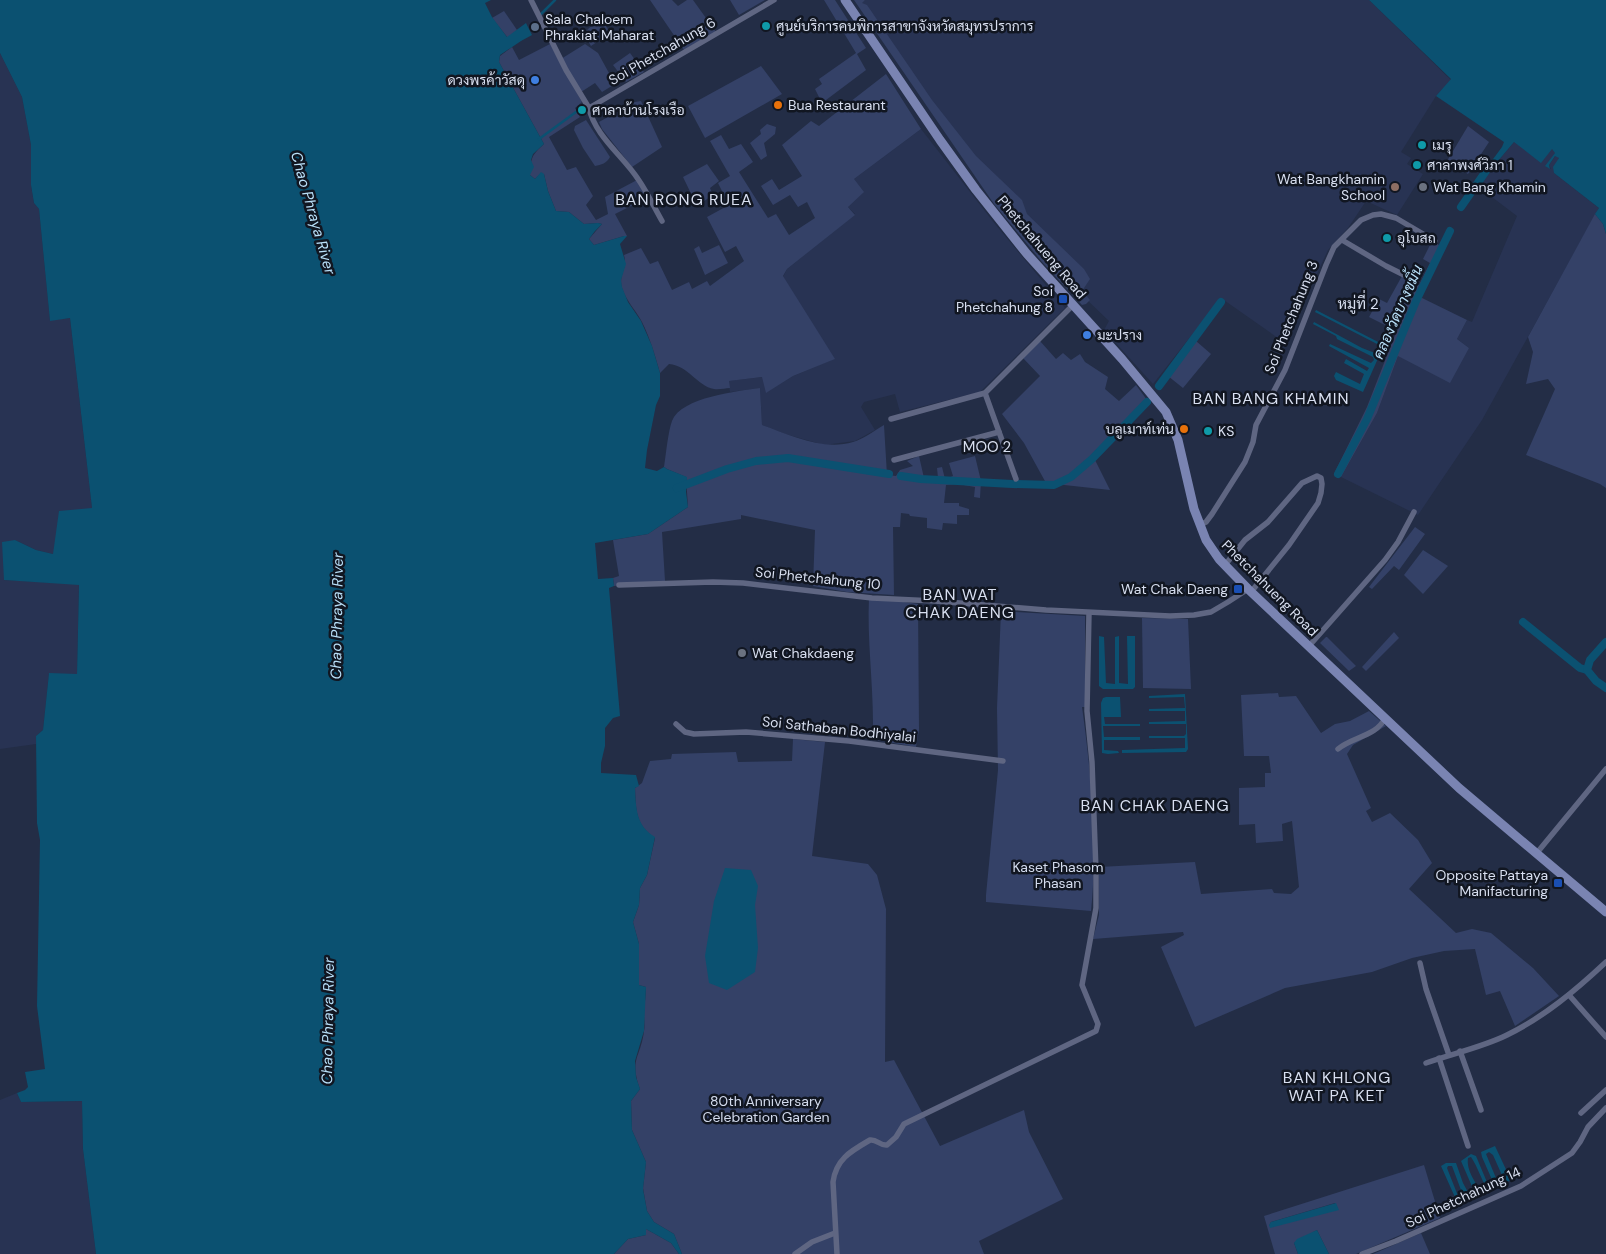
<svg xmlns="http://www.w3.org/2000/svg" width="1606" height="1254" font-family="'DM Sans',Sarabun,sans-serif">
	<rect width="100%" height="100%" fill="#232d46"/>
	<g fill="#283353">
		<path d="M865 0H1369L1451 80 1436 96 1401 152 1411 158 1407 164 1423 174 1397 215 1366 201 1348 228 1328 250 1285 343 1221 298 1153 384 1104 330 1109 321 1084 297 977 172 861 3Z"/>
		<path d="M0 53 22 97 31 145V185L34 203 39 209 50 320 70 318 92 508 53 554 36 550 15 540 4 580 79 584 77 674H49L43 730 36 736V744L0 749Z"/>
		<path d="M921 129 995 224 1065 308 980 392 900 412 895 394 864 402 861 407 875 430 855 441 824 445 785 434 762 425 760 388 730 392 728 381 763 377 767 392 793 376 834 359 783 277 787 269 855 214 848 207 854 179Z"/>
		<path d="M1514 142 1552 149 1556 152 1547 167 1551 169 1549 165 1556 155 1559 158 1554 173 1599 208 1482 420 1418 515 1341 477 1377 413 1398 356 1469 348 1457 339 1467 320 1472 322 1517 216 1480 188 1482 180Z"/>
		<path d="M17 1093 21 1102 82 1101 83 1149 96 1254H0V1100Z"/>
	</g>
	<g fill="#344167" fill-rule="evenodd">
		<path d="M650 0H672L678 6 687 0H693L716 32 684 50Z"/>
		<path d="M730 0H765L739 15Z"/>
		<path d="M824 0H835L866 48 857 54 866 70 822 103 815 89 822 84 819 79 856 53Z"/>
		<path d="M854 0H865L862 3 867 5 932 100 976 156 1022 200 1027 214 1084 269 1090 279 1082 291 1090 300 1086 304 1082 305 1042 262 994 204Z"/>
		<path d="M504 11 517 30 508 38 492 18Z"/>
		<path d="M602 19 610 33 591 46 584 34 589 28Z"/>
		<path d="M550 44 582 102 575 108 580 117 549 137 567 170 576 167 593 196 586 205 596 220 608 214 605 197 637 180 647 198 615 214 627 236H624L594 245 589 239 602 224 598 223 584 224 569 212 556 211 548 191 544 174 539 175 535 179 530 175C531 158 531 156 544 144L499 62 500 56 512 47 519 60Z"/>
		<path d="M585 44 598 53 615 84 602 92 595 83 581 92 561 59Z"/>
		<path d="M630 53 644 72 626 82 613 65Z"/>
		<path d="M761 66 782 94 705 138 688 106Z"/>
		<path d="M886 74 921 129 854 179 864 192 848 207 855 215 787 269 783 276 835 359 793 376 766 393 762 377 729 381 730 388C725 388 719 390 714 389 697 386 689 366 669 364L660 373C655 355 650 338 642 322 636 310 626 301 622 288 618 275 628 269 624 255L641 248 650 264 658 261 672 290 689 282 692 289 707 281 710 286 744 261 736 246 725 252 707 217 729 205 718 183 730 176 710 141 721 135 729 149 741 144 753 162 739 172 768 218 776 214 789 235 815 218 807 202 798 207 790 195 773 205 761 186 772 179 779 190 802 176 782 145 811 121 819 126Z"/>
		<path d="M641 101 662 147 632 167 602 129 599 122 635 102Z"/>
		<path d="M586 120 610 157C607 163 601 165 595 166L583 148 574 130 575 126Z"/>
		<path d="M767 124 776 127 775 134 764 143 767 156 761 160 750 143 761 134 760 130Z"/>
		<path d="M1468 126 1489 142 1468 174 1447 161Z"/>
		<path d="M707 164 719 181 710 188 713 195 697 206 683 177Z"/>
		<path d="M1595 214 1603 224 1606 234V488L1600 484 1526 455 1555 389 1548 379 1526 384 1533 352 1528 337Z"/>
		<path d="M1443 238 1446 241 1420 297 1467 320 1457 339 1469 348 1450 383 1398 356 1377 413 1341 477 1334 474 1367 407 1393 340 1408 307 1398 302 1385 325 1369 317 1379 299 1387 303 1402 276 1419 285 1430 263 1423 259 1432 241 1439 245Z"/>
		<path d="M719 245 728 263 705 275 694 249 699 246 702 253Z"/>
		<path d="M1040 341 1056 359 1063 353 1071 360 1080 354 1085 362 1108 377 1105 389 1119 401 1136 385 1150 404 1095 460 1110 490 1046 483 1024 443 1002 414 1040 376 1023 358Z"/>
		<path d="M1196 341 1211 354 1183 388 1168 376Z"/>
		<path d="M760 388 762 425C790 435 823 451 853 442 863 439 874 431 884 425L887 475 896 476 900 470 913 466 907 461 919 456 924 478H938L937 468 942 467 945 479 953 476 949 463 975 456 981 481 980 498 974 497 975 487 958 484 946 485 944 503H959V506L969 509V515H957V524L943 523 942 530 927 528V518L910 516 909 514 901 513 900 527H893L894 595 847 592 813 586 815 530 741 515V519L662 532 665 581 614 586 613 578 619 576 613 540 648 534 688 507 686 477 667 469 664 467C666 454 668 432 672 421 681 397 739 391 760 388Z"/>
		<path d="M1415 527 1425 534 1399 570 1394 566 1372 589 1369 587Z"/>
		<path d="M1423 550 1448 566 1423 594 1404 575Z"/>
		<path d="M869 597 918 604 919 730 916 747 870 739C870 733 873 729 873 723 873 681 867 639 869 597Z"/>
		<path d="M1001 611 1085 616V707H1082C1091 771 1098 846 1091 911L986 902V895L998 770 997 708Z"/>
		<path d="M1142 618 1188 619 1191 689 1143 688Z"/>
		<path d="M1394 632 1399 638 1366 671 1362 667Z"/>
		<path d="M1326 637H1327L1356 666 1349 671 1320 643Z"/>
		<path d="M1278 693 1279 697 1296 696 1321 733 1335 724 1350 721 1369 711 1386 726 1353 745 1347 754 1371 808 1366 811 1372 822 1390 813 1418 840 1432 863 1409 889 1456 933 1472 929 1491 933 1533 968 1559 996 1515 1026 1500 991 1486 995 1475 949 1444 951 1412 958 1372 972 1285 988 1195 1027 1161 947 1184 935 1183 932 1093 939 1099 915V867L1195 862 1201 894 1272 889 1274 893 1291 894 1299 887 1292 821 1282 824 1283 841 1256 843 1255 824 1239 825V788L1265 787V773H1271L1269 756H1244L1241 695Z"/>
		<path d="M793 739 825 742 812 856 868 864 877 875 886 909 885 1062 894 1060 940 1146 1024 1110 1029 1132 1063 1199 979 1241 984 1254H682L674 1234 654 1222 647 1211 643 1188 646 1162 632 1130 631 1101 640 1089C629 1059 641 1057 644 1031 645 1026 644 1020 644 1015 644 1006 646 997 646 987L639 985V944L633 922 639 905 640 888 647 875 655 838C635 825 636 809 635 788L642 783 650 761 671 759 672 754 736 752 738 762 792 761Z"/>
		<path d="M1424 1165 1440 1218 1356 1254H1329L1317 1230 1294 1243 1298 1254H1275L1264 1216ZM1335 1203 1338 1209 1269 1226 1271 1222Z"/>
		<path d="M646 1229 671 1243 679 1254H614L628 1239 646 1235Z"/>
		<path d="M1421 1233 1430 1254H1373Z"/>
	</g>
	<g fill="#0b5171">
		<path d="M0 0H491L485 3 492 17 507 37 526 23 532 35 521 41 500 55 499 62 544 144 533 154 531 160 534 167 530 175 535 179 541 172 544 174 548 191 556 211 569 212 584 224 598 223 602 224 595 231 589 239 594 245 624 236H627L620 244 626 264 621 280 622 287 628 302 641 321 652 346 660 373V396L656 405 647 450 645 468 657 471 664 467 667 469 687 477 686 492 688 507 648 534 595 543 598 579 613 578 614 586 609 588 620 716 613 718 605 728V746L601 763V773L636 775 639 786 635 788C636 808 636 826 655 837L647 875 640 888 639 905 633 922 639 944V985L646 987 644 1031 635 1061 636 1077 640 1089 631 1101 632 1130 646 1162 643 1189 647 1211 654 1222 674 1234 682 1254H679L671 1243 646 1229V1235L628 1239 614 1254H96L83 1149 82 1101 21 1102 17 1093 25 1090 28 1087 25 1072 45 1069 37 1006 40 840 37 823 36 736 43 730 49 673 77 674 79 585 4 580 2 542 15 540 36 550 53 554 59 511 92 508 70 318 50 321 39 209 34 203 31 185V145L22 97 0 53Z"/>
		<path d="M1369 0H1606V234L1603 224 1595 214 1599 208 1554 173 1553 167 1559 158 1555 156 1549 165 1550 169 1545 166 1555 153 1552 149 1541 163 1514 142 1482 180 1479 178 1502 147 1504 142 1436 96 1451 79Z"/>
		<path d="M1316 310 1384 345 1363 392 1336 380 1334 376 1336 372 1360 384 1364 374 1344 363 1346 359 1367 371 1369 368 1329 346 1330 344 1371 363 1374 360 1373 357 1337 339 1336 336 1313 324 1314 322 1362 348 1375 353 1379 350V345L1315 312Z"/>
		<path d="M1099 636 1104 637 1106 683 1115 684V637L1119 636V683L1128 684 1127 636H1135V687L1133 689H1103L1099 686Z"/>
		<path d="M1185 694 1188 749 1186 752 1122 753V750L1185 748V738H1149V736H1184L1186 734V724H1149V722L1185 721V711H1149V709L1185 708 1184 697 1149 698V696Z"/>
		<path d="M1106 697H1120L1121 717H1104L1105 724H1140V726H1103L1104 737H1140V740H1104V750L1118 751 1119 753 1108 754 1102 753 1101 703 1103 698Z"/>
		<path d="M725 868 751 870 758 886 755 905 758 948 755 972 727 990 709 983 705 956 714 901Z"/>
		<path d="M1495 1146 1510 1178V1181L1505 1182 1493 1155 1489 1152 1486 1154 1496 1178 1497 1186 1488 1190C1481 1180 1478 1167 1471 1157L1468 1158C1466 1172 1477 1182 1481 1195L1474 1199H1470L1461 1190 1452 1166H1448L1447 1168 1460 1201 1461 1204H1458L1441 1166 1446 1163H1456L1463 1183 1470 1196H1474V1191L1461 1161 1471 1154 1476 1156 1489 1187 1492 1186 1493 1182 1482 1157 1481 1152Z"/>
		<path d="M1336 1203 1339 1210 1270 1228 1269 1225 1271 1222Z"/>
		<path d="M1317 1230 1329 1254H1298L1294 1243 1297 1239Z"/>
	</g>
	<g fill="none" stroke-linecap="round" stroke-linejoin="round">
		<g stroke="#0b5171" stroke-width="2.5">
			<path d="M540 15 555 0"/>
			<path d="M539 139 576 112"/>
		</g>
		<g stroke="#0b5171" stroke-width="8">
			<path d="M1461 207 1486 171"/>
			<path d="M1159 386 1221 302"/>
			<path d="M1338 474 1367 419 1416 301 1450 231"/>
			<path d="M901 476 921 479 1012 484 1054 485 1071 477 1092 459 1147 402"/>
			<path d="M677 488 727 469 756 461 788 458 889 474"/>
			<path d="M1523 622 1580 668 1587 670"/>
			<path d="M1606 642 1590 660 1587 670 1596 681 1606 688"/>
		</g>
		<g stroke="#5f6682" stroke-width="5.5">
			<path d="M531 0 566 70 589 108C595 136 623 156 638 179 647 192 654 207 662 221"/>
			<path d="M589 108 774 0"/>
			<path d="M1342 240 1386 266 1416 281"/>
			<path d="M985 393 1016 479"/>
			<path d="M891 419 985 393 1073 305"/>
			<path d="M894 460 999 432"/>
			<path d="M1200 525 1206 522 1212 514 1245 462 1253 442 1256 425 1285 370 1326 265 1334 247 1361 220 1373 215 1381 214 1396 218 1435 241"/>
			<path d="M1225 565 1245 540 1268 522 1302 483 1317 476 1321 478 1322 484 1321 493 1318 503 1289 545 1251 592"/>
			<path d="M619 585 713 582 743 583 872 598 935 601 1046 610 1170 616 1194 615 1211 612 1228 602 1248 589"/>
			<path d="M1309 646 1385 560 1398 542 1414 512"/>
			<path d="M676 724 685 732 694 734 746 732 849 741 1003 761"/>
			<path d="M1338 749C1352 737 1377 736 1385 718"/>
			<path d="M1536 854 1606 769"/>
			<path d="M1420 963 1426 989 1449 1055"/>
			<path d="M1569 995 1606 1037"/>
			<path d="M1460 1051 1481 1110"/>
			<path d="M1439 1058 1468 1146"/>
			<path d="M1426 1063C1451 1054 1483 1047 1507 1035 1544 1017 1576 990 1606 962"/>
			<path d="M1581 1113 1606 1090"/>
			<path d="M795 1254 812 1242 835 1233"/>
			<path d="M837 1254 833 1182C836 1159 851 1151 870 1140 877 1139 880 1146 887 1145L896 1137 904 1124 1096 1031 1098 1024 1082 985 1096 908V871L1092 762 1087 711 1089 613"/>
			<path d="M1362 1254 1396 1241 1521 1186 1572 1153 1580 1142 1588 1127 1606 1108"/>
		</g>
		<path stroke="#7a84b2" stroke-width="9" d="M845 0 940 140 976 190 1027 254 1122 359 1166 412 1178 440 1194 509 1206 540 1219 559 1248 589 1459 788 1606 912"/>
	</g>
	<g fill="#0f9aa8" stroke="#111621" stroke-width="2">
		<circle cx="766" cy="26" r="5"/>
		<circle cx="582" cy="110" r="5"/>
		<circle cx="1422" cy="145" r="5"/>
		<circle cx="1417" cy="165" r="5"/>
		<circle cx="1387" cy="238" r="5"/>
		<circle cx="1208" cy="431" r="5"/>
	</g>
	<circle fill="#5c6f8a" stroke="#111621" stroke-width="2" cx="535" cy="27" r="5"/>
	<g fill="#3f7fe0" stroke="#111621" stroke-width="2">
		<circle cx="535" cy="80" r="5"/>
		<circle cx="1087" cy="335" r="5"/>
	</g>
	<g fill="#e8710a" stroke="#111621" stroke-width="2">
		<circle cx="778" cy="105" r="5"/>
		<circle cx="1184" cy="429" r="5"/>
	</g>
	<circle fill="#8d6e63" stroke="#111621" stroke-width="2" cx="1395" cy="187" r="5"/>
	<g fill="#6b7280" stroke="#111621" stroke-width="2">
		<circle cx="1423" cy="187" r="5"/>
		<circle cx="742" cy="653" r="5"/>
	</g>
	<g fill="#1a4fb4" stroke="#111621" stroke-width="2">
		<rect x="1058" y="294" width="10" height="10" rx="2.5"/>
		<rect x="1233" y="584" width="10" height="10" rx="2.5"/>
		<rect x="1553" y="878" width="10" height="10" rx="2.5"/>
	</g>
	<g text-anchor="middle" stroke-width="5" stroke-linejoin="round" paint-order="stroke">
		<g font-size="14" fill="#d8dff0" stroke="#111621" text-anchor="start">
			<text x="545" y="24">Sala Chaloem<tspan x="545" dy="16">Phrakiat Maharat</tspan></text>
			<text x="776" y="31">ศูนย์บริการคนพิการสาขาจังหวัดสมุทรปราการ</text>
			<text x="525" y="85" text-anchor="end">ดวงพรค้าวัสดุ</text>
			<text x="788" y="110">Bua Restaurant</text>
			<text x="592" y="115">ศาลาบ้านโรงเรือ</text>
			<text x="1432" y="150">เมรุ</text>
			<text x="1427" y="170">ศาลาพงศ์วิภา 1</text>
			<text x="1385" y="184" text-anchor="end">Wat Bangkhamin<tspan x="1385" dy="16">School</tspan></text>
			<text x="1433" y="192">Wat Bang Khamin</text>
			<text x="1397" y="243">อุโบสถ</text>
			<text x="1053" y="296" text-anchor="end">Soi<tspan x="1053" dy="16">Phetchahung 8</tspan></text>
			<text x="1097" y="340">มะปราง</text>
			<text x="1174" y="434" text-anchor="end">บลูเมาท์เท่น</text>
			<text x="1218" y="436">KS</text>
			<text x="1228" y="594" text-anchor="end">Wat Chak Daeng</text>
			<text x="752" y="658">Wat Chakdaeng</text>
			<text x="1548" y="880" text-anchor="end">Opposite Pattaya<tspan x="1548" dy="16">Manifacturing</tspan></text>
		</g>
		<g font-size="14" fill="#d8dff0" stroke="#111621">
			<text transform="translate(662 51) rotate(-30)" y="5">Soi Phetchahung 6</text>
			<text transform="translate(1042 247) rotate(50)" y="5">Phetchahueng Road</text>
			<text transform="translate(1291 317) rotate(-68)" y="5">Soi Phetchahung 3</text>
			<text transform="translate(818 578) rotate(6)" y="5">Soi Phetchahung 10</text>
			<text transform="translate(1270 588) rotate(45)" y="5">Phetchahueng Road</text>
			<text transform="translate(839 729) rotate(6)" y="5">Soi Sathaban Bodhiyalai</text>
			<text transform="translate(1463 1197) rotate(-25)" y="5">Soi Phetchahung 14</text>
		</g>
		<g font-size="14" fill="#d3dbed" stroke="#111621">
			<text x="1058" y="872">Kaset Phasom<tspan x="1058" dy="16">Phasan</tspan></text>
			<text x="766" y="1106">80th Anniversary<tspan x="766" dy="16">Celebration Garden</tspan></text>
		</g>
		<g font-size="15" font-style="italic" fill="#b8dff8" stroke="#111621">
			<text transform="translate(313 213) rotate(74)" y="5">Chao Phraya River</text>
			<text transform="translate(1398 312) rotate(-66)" y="5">คลองวัดบางขมิ้น</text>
			<text transform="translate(337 616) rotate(-89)" y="5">Chao Phraya River</text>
			<text transform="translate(328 1021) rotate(-89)" y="5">Chao Phraya River</text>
		</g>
		<g font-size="15" fill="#d8dff0" stroke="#111621">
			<text x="1358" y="309">หมู่ที่ 2</text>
			<text x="987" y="452">MOO 2</text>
		</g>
		<g font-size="16" letter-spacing="1" fill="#d8dff0" stroke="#111621">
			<text x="684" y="205">BAN RONG RUEA</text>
			<text x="1271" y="404">BAN BANG KHAMIN</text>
			<text x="960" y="600">BAN WAT<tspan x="960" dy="18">CHAK DAENG</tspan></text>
			<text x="1155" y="811">BAN CHAK DAENG</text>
			<text x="1337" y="1083">BAN KHLONG<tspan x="1337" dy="18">WAT PA KET</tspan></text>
		</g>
	</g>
</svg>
